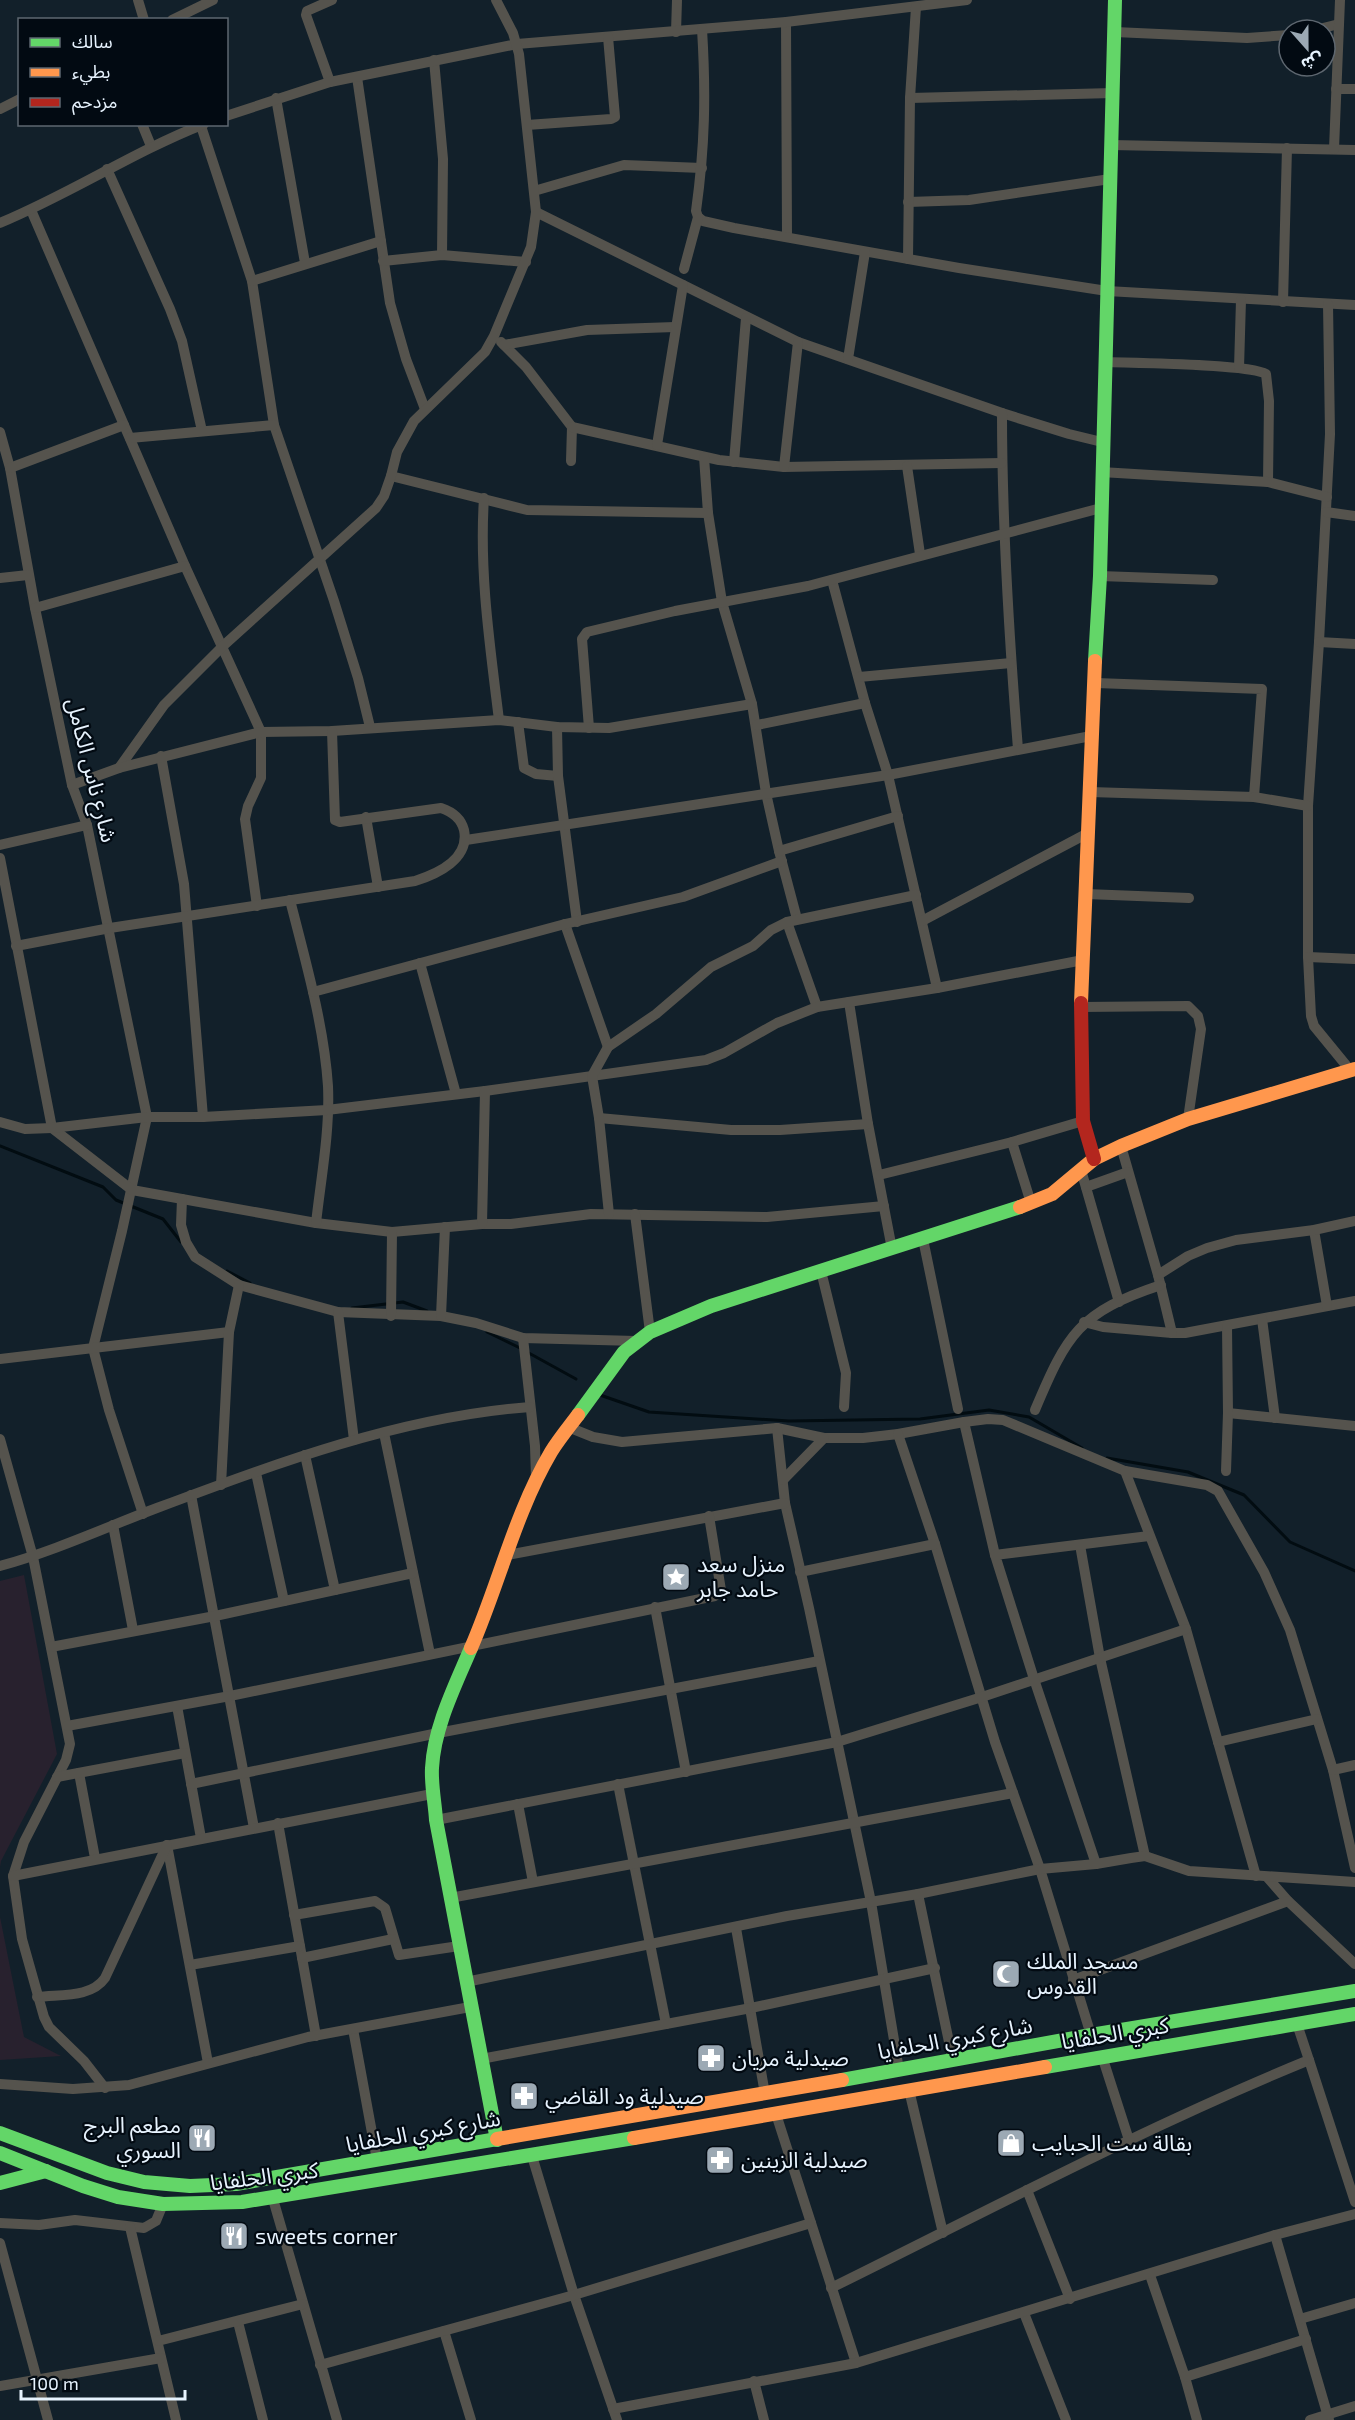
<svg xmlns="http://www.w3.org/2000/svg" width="1355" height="2420" font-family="'Exo 2','Noto Sans Arabic',sans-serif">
	<rect width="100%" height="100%" fill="#12202a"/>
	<g fill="#28212e">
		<path d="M24 1575 57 1754 1 1861 0 1867V1581Z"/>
		<path d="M0 1917 24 2037 61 2056 0 2060Z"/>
	</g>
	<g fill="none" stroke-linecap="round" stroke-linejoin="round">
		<g stroke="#020c11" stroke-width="3">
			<path d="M0 1146 103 1187 116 1200 163 1219 181 1242"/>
			<path d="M227 1271 250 1283"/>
			<path d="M352 1308 403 1302 427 1311"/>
			<path d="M487 1332 522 1349"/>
			<path d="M527 1352 576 1379"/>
			<path d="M600 1395 649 1412 789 1421 920 1419 989 1410 1029 1417 1082 1448"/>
			<path d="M1107 1458 1188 1472 1244 1495 1290 1542 1355 1571"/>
		</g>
		<g stroke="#55534d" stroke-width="10">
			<path d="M138 0 144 20"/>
			<path d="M172 20 213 0"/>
			<path d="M786 22 787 236"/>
			<path d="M1315 30 1339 24"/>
			<path d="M676 32 677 0"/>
			<path d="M1115 32 1247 38 1289 35"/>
			<path d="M434 60 443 159 442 255"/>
			<path d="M357 77 390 303 406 359 425 409"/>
			<path d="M330 82 306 15 307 11 332 0"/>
			<path d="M1336 89H1355"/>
			<path d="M276 98 305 263"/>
			<path d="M910 98 1113 93"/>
			<path d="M0 109 20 99"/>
			<path d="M226 116 330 82 517 44 786 22 967 0"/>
			<path d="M142 124 151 146"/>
			<path d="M527 125 611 119 615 117 608 37"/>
			<path d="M201 126 252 281 274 425 334 601 358 678 370 727"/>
			<path d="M1111 145 1355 150"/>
			<path d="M1334 149 1340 0"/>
			<path d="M107 169 170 309 182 341 202 431"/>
			<path d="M534 191 624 165 702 168"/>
			<path d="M908 202 969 200 1110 179"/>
			<path d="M31 210 185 566 261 732V778L248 806 245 819 257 906"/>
			<path d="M536 212 798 342 1002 413 1069 434 1102 442"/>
			<path d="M698 217 703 221 734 228 959 268 1107 291 1355 305"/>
			<path d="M0 223C70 194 133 152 204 124"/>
			<path d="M908 259 910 98 916 7"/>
			<path d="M383 261 442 255 526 262"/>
			<path d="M684 269 698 217 696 211C705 146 706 94 702 29"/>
			<path d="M252 281 381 241"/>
			<path d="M1283 302 1287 148"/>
			<path d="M1328 304 1330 434 1319 642 1308 806V957L1311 1016 1314 1026 1350 1070"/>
			<path d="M501 342 526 367 572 427 571 461"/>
			<path d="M504 345 587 330 675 327"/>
			<path d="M848 359 865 252"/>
			<path d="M1105 362C1132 363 1250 364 1266 374L1269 401 1268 482"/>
			<path d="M1239 368 1241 300"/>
			<path d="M1002 413C1002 524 1009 637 1018 749"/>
			<path d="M572 427 719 460 784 467 1002 463"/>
			<path d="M0 432 10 468 35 608 72 785 87 825 147 1117 122 1231 93 1348 109 1410 143 1514"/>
			<path d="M130 438 274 425"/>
			<path d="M657 445 683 285"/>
			<path d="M704 457 708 513 722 602 752 704 766 793 779 851 797 919"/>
			<path d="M734 462 746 318"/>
			<path d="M907 466 920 554"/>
			<path d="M784 467 798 342"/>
			<path d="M10 468 124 425"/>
			<path d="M1101 472 1268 482 1327 497"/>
			<path d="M391 476 527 510 708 513"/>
			<path d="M484 498C479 572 490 646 499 720"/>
			<path d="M1326 512 1355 516"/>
			<path d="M1100 576 1213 580"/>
			<path d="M0 578 28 575"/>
			<path d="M832 580 865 703 888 775 937 988"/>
			<path d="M35 608 185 566"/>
			<path d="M1319 642 1355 644"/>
			<path d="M859 677 1011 663"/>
			<path d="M518 722 524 768 536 774 558 776"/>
			<path d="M757 725 865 703"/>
			<path d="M557 727 558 776 577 922"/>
			<path d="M589 728 582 639 587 632 675 611 808 586 1101 508"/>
			<path d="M161 756 184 884 203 1117"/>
			<path d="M119 768 164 705 223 646 376 508 384 496 391 476 397 452 414 421 485 352 494 336 531 247 536 212 519 54 513 33 496 0"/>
			<path d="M72 785 119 768 261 732 332 731 499 720 557 727 609 728 752 704"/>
			<path d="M1090 792 1254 797 1262 689 1096 683"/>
			<path d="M1254 797 1308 806"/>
			<path d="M366 817 378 887"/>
			<path d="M466 840 888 775 1091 736"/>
			<path d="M0 845 87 825"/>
			<path d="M779 851 898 816"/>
			<path d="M0 858 52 1128 132 1190 316 1223 392 1232 482 1224H511L591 1214 767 1217 884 1206"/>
			<path d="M1086 894 1189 898"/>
			<path d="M290 900C305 959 324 1025 328 1086 330 1131 321 1178 316 1223"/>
			<path d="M922 921 1088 833"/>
			<path d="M787 922 817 1007"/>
			<path d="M565 924 608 1047"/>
			<path d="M16 946 110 928 415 881C437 874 470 859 464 830 461 818 453 812 441 808L340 822 335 820 332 731"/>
			<path d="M1308 957 1355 959"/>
			<path d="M420 963 456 1094"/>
			<path d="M313 992 565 924 683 897 782 861"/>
			<path d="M849 1002 868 1124 892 1249"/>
			<path d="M1081 1007 1188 1006 1198 1016 1201 1029 1188 1119"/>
			<path d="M599 1118 731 1130H780L868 1124"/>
			<path d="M0 1122 25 1129 52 1128 147 1117H203L327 1110 485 1091 706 1060 724 1053 777 1023 817 1007 937 988 1083 960"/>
			<path d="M1012 1142 1031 1203"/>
			<path d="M1121 1146 1158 1275 1172 1333H1185L1355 1301"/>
			<path d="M1081 1170 1119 1302"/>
			<path d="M879 1175 1012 1142 1083 1121"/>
			<path d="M1086 1187 1128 1172"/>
			<path d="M182 1199 181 1225 186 1242 195 1257 239 1285 338 1312 441 1316 476 1323 523 1338 636 1341"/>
			<path d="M609 1214 599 1118 592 1076 608 1047 656 1014 711 967 753 946 771 930 787 922 916 895"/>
			<path d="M635 1214 650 1332"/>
			<path d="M482 1224 485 1091"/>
			<path d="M1314 1230 1327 1306"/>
			<path d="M923 1239 958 1409"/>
			<path d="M821 1271 846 1373 844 1407"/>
			<path d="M1158 1275 1188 1256 1207 1248 1236 1240 1314 1230 1355 1221"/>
			<path d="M338 1312 354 1440"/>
			<path d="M391 1316 392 1232"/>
			<path d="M441 1316 445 1227"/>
			<path d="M1262 1319 1275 1418"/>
			<path d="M1084 1322 1103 1327 1172 1333"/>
			<path d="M523 1338 535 1446 536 1478"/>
			<path d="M0 1359 229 1332"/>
			<path d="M1035 1410C1067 1334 1079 1312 1161 1285"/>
			<path d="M1228 1413 1355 1426"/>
			<path d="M964 1422 995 1555"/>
			<path d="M568 1427 593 1437 622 1442 777 1428 824 1438H863L898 1434 964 1422 988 1419 1003 1420 1125 1471 1207 1485 1218 1491 1264 1572 1290 1630 1333 1770 1355 1868"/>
			<path d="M777 1428 785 1503 809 1608 871 1902 899 2070"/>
			<path d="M384 1433 430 1654"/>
			<path d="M898 1434 935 1544 995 1742 1040 1869 1091 2035"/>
			<path d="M0 1439 33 1557 70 1744 66 1760 24 1842 13 1876 22 1939 44 2017 49 2027 84 2061 105 2088"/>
			<path d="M305 1455 335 1590"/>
			<path d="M1125 1471 1186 1629 1256 1876"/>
			<path d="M1226 1471 1228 1413 1227 1326"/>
			<path d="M256 1473 284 1601"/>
			<path d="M783 1480 824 1438"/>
			<path d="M221 1485 229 1332 239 1285"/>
			<path d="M191 1495 254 1828"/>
			<path d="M113 1525 133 1630"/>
			<path d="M1080 1545 1100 1658 1145 1856"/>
			<path d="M507 1555 785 1503"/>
			<path d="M0 1566C51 1552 100 1530 149 1511 272 1465 398 1417 530 1407"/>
			<path d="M800 1572 935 1544"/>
			<path d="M655 1607 686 1772"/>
			<path d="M51 1647 215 1616 413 1573"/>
			<path d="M177 1706 201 1838"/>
			<path d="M67 1726 230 1696 715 1596 721 1590 709 1516"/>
			<path d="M1218 1742 1317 1719"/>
			<path d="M1333 1770 1355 1765"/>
			<path d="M79 1773 95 1858"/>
			<path d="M57 1777 185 1753"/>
			<path d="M191 1784 438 1733 819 1661"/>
			<path d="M618 1784 666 2024"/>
			<path d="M518 1804 533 1882"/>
			<path d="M436 1820 837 1742 982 1697 1186 1629"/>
			<path d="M278 1823 316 2036"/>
			<path d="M167 1845 208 2063"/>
			<path d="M1096 1864 1034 1679 995 1555 1149 1536"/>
			<path d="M13 1876 432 1794"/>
			<path d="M1267 1877 1288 1901 1355 1964"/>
			<path d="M918 1894 953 2061"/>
			<path d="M450 1898 1013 1793"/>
			<path d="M294 1915 375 1901 385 1908 399 1955 459 1946"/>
			<path d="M736 1928 765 2094"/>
			<path d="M302 1958 393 1939"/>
			<path d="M190 1965 300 1946"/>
			<path d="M1073 1980 1288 1901"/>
			<path d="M466 1982 787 1916 918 1894 1040 1869 1096 1864 1131 1858 1145 1856 1189 1871 1355 1882"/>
			<path d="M37 1997C61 1994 91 1998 105 1978L167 1845"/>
			<path d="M353 2029 377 2160"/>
			<path d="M1102 2056 1129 2140"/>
			<path d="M481 2059 751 2008 935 1968"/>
			<path d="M1309 2060 1355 2202"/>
			<path d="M0 2084 73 2089 129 2085 308 2037 470 2007"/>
			<path d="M909 2090 943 2233"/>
			<path d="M776 2114 856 2363"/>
			<path d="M532 2156 574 2295 617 2420"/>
			<path d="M1027 2190 1070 2299"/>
			<path d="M273 2199 337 2420"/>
			<path d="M0 2223 39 2225 75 2220 144 2228 156 2221 163 2204"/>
			<path d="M130 2227 176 2420"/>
			<path d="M1275 2235 1329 2420"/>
			<path d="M0 2243 48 2420"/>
			<path d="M1150 2275 1185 2377 1197 2420"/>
			<path d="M831 2288C989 2210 1145 2127 1309 2060L1297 2024"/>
			<path d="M1024 2313 1066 2420"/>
			<path d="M1300 2319 1355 2303"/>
			<path d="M238 2322 263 2420"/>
			<path d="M444 2331 471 2420"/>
			<path d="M158 2341 303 2304"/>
			<path d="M320 2365 574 2295 811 2223"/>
			<path d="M1185 2377 1306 2339"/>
			<path d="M754 2381 764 2420"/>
			<path d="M0 2386 161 2358"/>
			<path d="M613 2409 856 2363 1275 2235 1355 2214"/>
			<path d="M1310 2420 1355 2406"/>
		</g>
		<g stroke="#63d668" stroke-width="14">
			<path d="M1095 661 1100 576 1115 0"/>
			<path d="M578 1415 624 1352 650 1332 711 1306 1020 1207"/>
			<path d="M471 1648C455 1686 434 1727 432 1768 431 1785 435 1803 436 1820L497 2140"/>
			<path d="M1045 2067 1355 2014"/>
			<path d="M842 2080 1091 2035 1355 1991"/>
			<path d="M0 2133 107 2173 144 2182 190 2186 236 2184 497 2139"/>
			<path d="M0 2153 83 2186 118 2197 163 2204 242 2202 634 2138"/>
			<path d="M0 2183 46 2171"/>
		</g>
		<g stroke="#ff974d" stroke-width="14">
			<path d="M1081 1003 1095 661"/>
			<path d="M1020 1207 1052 1194 1094 1159 1121 1146 1188 1119 1355 1069"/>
			<path d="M471 1648C499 1584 515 1513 551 1452 559 1439 569 1427 578 1415"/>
			<path d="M634 2138 1045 2067"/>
			<path d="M497 2139 842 2080"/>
		</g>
		<path stroke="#b3261e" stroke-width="14" d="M1081 1003 1083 1121 1094 1159"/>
	</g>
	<defs>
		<g id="sight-square" transform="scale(1.5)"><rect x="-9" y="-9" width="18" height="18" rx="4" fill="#9ca9b4" stroke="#020a12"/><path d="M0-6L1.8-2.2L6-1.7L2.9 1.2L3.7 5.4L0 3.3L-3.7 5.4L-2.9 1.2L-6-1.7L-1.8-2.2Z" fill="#fff"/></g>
		<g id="mosque-square" transform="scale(1.5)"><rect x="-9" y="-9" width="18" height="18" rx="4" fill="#9ca9b4" stroke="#020a12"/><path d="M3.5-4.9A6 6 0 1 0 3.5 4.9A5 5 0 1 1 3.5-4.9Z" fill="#fff"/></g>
		<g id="pharmacy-square" transform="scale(1.5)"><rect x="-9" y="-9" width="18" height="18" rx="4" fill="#9ca9b4" stroke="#020a12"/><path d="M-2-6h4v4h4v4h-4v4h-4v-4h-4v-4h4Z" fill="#fff"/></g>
		<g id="restaurant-square" transform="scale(1.5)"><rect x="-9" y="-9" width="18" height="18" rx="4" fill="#9ca9b4" stroke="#020a12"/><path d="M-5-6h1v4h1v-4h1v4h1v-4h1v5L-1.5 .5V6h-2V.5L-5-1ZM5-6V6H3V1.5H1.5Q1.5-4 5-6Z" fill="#fff"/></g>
		<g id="shop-square" transform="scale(1.5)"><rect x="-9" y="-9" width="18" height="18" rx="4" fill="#9ca9b4" stroke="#020a12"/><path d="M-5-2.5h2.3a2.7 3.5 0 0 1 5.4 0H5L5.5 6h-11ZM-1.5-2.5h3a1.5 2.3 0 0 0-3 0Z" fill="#fff"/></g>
	</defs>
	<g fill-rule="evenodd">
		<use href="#sight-square" x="676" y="1577"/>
		<use href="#mosque-square" x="1006" y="1974"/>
		<use href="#pharmacy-square" x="711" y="2058"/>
		<use href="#pharmacy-square" x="524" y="2096"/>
		<use href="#restaurant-square" x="202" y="2138"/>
		<use href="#shop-square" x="1011" y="2143"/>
		<use href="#pharmacy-square" x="720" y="2160"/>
		<use href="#restaurant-square" x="234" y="2236"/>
	</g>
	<g text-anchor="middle" stroke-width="4.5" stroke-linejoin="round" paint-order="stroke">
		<g font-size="22" fill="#e7f3fe" stroke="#020a12">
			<text transform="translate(92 770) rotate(76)" y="8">شارع ناس الكامل</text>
			<text transform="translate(1115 2033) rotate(-9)" y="8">كبري الحلفايا</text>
			<text transform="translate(955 2038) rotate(-10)" y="8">شارع كبري الحلفايا</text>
			<text transform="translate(423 2131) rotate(-10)" y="8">شارع كبري الحلفايا</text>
			<text transform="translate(264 2176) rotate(-7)" y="8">كبري الحلفايا</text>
		</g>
		<g font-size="22" fill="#e7f3fe" stroke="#020a12" text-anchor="start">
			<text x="697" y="1572">منزل سعد<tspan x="697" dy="25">حامد جابر</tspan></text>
			<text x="1027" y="1969">مسجد الملك<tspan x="1027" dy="25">القدوس</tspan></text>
			<text x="732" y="2066">صيدلية مريان</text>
			<text x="545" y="2104">صيدلية ود القاضي</text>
			<text x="181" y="2133" text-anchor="end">مطعم البرج<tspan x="181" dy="25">السوري</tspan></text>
			<text x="1032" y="2151">بقالة ست الحبايب</text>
			<text x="741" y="2168">صيدلية الزينين</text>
			<text x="255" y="2244">sweets corner</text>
		</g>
	</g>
	<rect x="18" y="18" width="210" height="108" fill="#020a12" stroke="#5e6770" stroke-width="1.5"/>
	<rect x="30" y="38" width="30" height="9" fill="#63d668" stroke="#5e6770" stroke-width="1.5"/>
	<text x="72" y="48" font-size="18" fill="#e7f3fe">سالك</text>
	<rect x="30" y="68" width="30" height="9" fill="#ff974d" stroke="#5e6770" stroke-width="1.5"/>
	<text x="72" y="78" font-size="18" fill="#e7f3fe">بطيء</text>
	<rect x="30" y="98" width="30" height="9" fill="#b3261e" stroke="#5e6770" stroke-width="1.5"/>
	<text x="72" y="108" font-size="18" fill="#e7f3fe">مزدحم</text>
	<g transform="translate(1307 48) rotate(159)"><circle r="28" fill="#020a12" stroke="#5e6770" stroke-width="1.5"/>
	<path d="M0-4.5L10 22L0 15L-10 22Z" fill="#9ca9b4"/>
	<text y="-9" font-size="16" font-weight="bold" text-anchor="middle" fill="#e7f3fe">ش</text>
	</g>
	<path d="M21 2390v9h164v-9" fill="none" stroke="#e7f3fe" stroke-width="3"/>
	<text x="30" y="2390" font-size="18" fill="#e7f3fe" stroke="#020a12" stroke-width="4.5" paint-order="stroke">100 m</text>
</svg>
